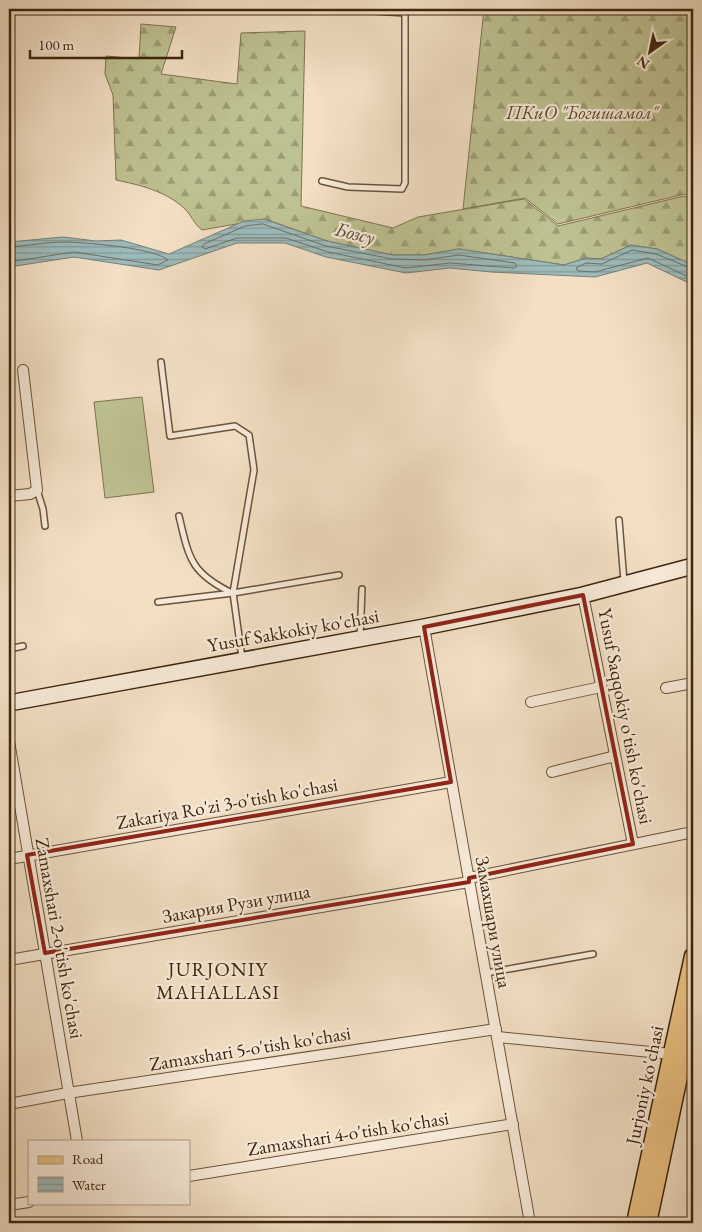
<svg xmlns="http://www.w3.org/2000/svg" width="702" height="1232" font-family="'EB Garamond',serif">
	<defs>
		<pattern id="forest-firs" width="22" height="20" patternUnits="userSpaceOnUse" patternTransform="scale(1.25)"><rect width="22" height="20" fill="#bec191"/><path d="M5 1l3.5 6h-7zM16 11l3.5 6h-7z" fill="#9c9d75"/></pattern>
		<pattern id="water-rules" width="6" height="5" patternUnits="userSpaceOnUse" patternTransform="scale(1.25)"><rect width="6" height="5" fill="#9dbbbc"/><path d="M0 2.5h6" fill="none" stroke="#819897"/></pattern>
	</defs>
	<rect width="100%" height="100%" fill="#f2dfc4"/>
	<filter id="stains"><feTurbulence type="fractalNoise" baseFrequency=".004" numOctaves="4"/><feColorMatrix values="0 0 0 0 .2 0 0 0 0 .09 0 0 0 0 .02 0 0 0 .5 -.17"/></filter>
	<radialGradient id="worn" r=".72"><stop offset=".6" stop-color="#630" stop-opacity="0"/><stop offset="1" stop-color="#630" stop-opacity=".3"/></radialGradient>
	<g fill="url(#forest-firs)" stroke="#7e744f">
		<path d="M484 9H693V199L685 194 558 224 525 198 463 209Z"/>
		<path d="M141 24 176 27 161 74 237 84 241 33 305 31 301 206 393 228 418 217 524 199 558 226 684 196 693 201V265L657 249 631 245 601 259 586 258 564 265 459 249 424 255H392L327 241 265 219 202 230C194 224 191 215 185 209 166 191 140 185 116 180L113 95 105 74 106 56 139 59Z"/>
	</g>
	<path fill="#bec191" stroke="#7e744f" d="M142 397 154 492 105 498 94 402Z"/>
	<path fill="url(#water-rules)" stroke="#777f76" d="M264 219 327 241 392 255H424L459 249 564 265 586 258 601 259 631 245 657 249 693 265V285L647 263 595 277 491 272 450 268 406 273 326 257 285 243H237L159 270 74 257 9 267V242L63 237 96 241 121 240 169 254 244 221Z"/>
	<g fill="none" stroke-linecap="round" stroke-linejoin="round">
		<g stroke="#6e7064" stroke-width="1">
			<path d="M263 224 326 246 392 259 424 260 459 255 515 263 517 266 514 268 450 263 406 268 328 252 286 238H237L205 249 202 247 204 244 245 226Z"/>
			<path d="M9 247C27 246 45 242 63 242 83 242 155 248 168 260L158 265 74 252 9 262"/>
			<path d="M693 269 656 254 632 250 602 264 586 263 576 268 578 271 595 272 648 258 693 279"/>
		</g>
		<g stroke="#6b543b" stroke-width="8">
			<g id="lane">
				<path d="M340 9 405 13"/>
				<path d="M322 181 348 187 402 189 405 183V9"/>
				<path d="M161 362 170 436 235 426 249 435 254 470 233 593 242 658"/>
				<path d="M37 490 43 509 45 526"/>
				<path d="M179 516C189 559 191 573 232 593"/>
				<path d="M619 520 624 582"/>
				<path d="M158 602 233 593 339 575"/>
				<path d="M360 638 362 589"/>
				<path d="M9 649 23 646"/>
				<path d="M486 973 593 954"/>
			</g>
		</g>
		<g stroke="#6b543b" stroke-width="12">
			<g id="street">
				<path d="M9 496 30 494 37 490 23 370"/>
				<path d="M583 595 633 844"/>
				<path d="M424 627 530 1223"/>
				<path d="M666 688 693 683"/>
				<path d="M531 702 601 687"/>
				<path d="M9 741 77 1141"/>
				<path d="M552 772 615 756"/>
				<path d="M9 859 451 782"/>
				<path d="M469 878 693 832"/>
				<path d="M9 960 469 882"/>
				<path d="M498 1037 671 1054"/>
				<path d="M9 1104 68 1093 496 1029"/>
				<path d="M189 1176 513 1124"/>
				<path d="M9 1205 29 1202"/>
			</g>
		</g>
		<g stroke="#3e260d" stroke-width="18">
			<path id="secondary" d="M9 703 424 627 583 595 693 566"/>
		</g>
		<g stroke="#3e260d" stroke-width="19">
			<g id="primary">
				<path d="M635 1223 693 956"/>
				<path d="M648 1223 693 1011"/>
			</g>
		</g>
		<use href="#lane" stroke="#f7ead9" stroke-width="5"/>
		<use href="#street" stroke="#f7ead9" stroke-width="10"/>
		<use href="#secondary" stroke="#f7ead9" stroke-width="15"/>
		<use href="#primary" stroke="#e9c082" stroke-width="16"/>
	</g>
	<path fill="none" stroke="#8f2418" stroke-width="4" stroke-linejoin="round" d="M583 595 633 844 469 878V882L45 953 27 855 451 782 424 627Z"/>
	<g text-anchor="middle" stroke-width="4.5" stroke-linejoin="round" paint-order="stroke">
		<g font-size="19" font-style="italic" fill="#5e4d2e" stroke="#f7ead9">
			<text x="582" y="119">ПКиО "Богишамол"</text>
		</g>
		<g font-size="19" fill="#3e260d" stroke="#f7ead9">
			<text transform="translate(293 630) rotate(-10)" y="7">Yusuf Sakkokiy ko'chasi</text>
			<text transform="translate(626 716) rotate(79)" y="7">Yusuf Saqqokiy o'tish ko'chasi</text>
			<text transform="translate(227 803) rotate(-10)" y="7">Zakariya Ro'zi 3-o'tish ko'chasi</text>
			<text transform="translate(236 903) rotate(-10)" y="7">Закария Рузи улица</text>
			<text transform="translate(494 922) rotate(80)" y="7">Замахшари улица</text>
			<text transform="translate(60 938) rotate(80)" y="7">Zamaxshari 2-o'tish ko'chasi</text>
			<text transform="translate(250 1048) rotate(-9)" y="7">Zamaxshari 5-o'tish ko'chasi</text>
			<text transform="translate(644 1085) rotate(-78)" y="7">Jurjoniy ko'chasi</text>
			<text transform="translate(348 1133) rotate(-9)" y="7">Zamaxshari 4-o'tish ko'chasi</text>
		</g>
		<g font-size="20" font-style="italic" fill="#564b39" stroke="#f7ead9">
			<text transform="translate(355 233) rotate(14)" y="7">Бозсу</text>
		</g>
		<g font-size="20" letter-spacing="1" fill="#3e260d" stroke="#f7ead9">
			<text x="218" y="976">JURJONIY<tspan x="218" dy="23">MAHALLASI</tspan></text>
		</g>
	</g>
	<rect width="702" height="1232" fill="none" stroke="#f2dfc4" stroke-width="30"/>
	<rect x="10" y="10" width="682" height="1212" fill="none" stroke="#3e260d" stroke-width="2.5"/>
	<rect x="15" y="15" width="672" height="1202" fill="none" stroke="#3e260d"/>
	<rect x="28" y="1140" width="162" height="65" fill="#f7ead9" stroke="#ad9c87"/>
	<rect x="38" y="1156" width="25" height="8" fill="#e9c082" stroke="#ad9c87"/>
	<text x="72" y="1164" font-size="15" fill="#3e260d">Road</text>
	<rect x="38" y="1177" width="25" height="15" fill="url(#water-rules)" stroke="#ad9c87"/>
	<text x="72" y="1190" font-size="15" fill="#3e260d">Water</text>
	<g transform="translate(650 52) rotate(213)" stroke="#f7ead9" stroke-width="4" paint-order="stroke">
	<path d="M0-4L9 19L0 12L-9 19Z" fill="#3e260d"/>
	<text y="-8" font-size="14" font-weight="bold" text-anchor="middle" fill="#3e260d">N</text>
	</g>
	<path d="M30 50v8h152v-8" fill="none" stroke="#3e260d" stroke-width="2.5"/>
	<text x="38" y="50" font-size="15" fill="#3e260d" stroke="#f7ead9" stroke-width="4" paint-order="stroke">100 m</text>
	<rect width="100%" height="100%" filter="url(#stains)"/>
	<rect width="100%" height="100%" fill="url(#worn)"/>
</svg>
